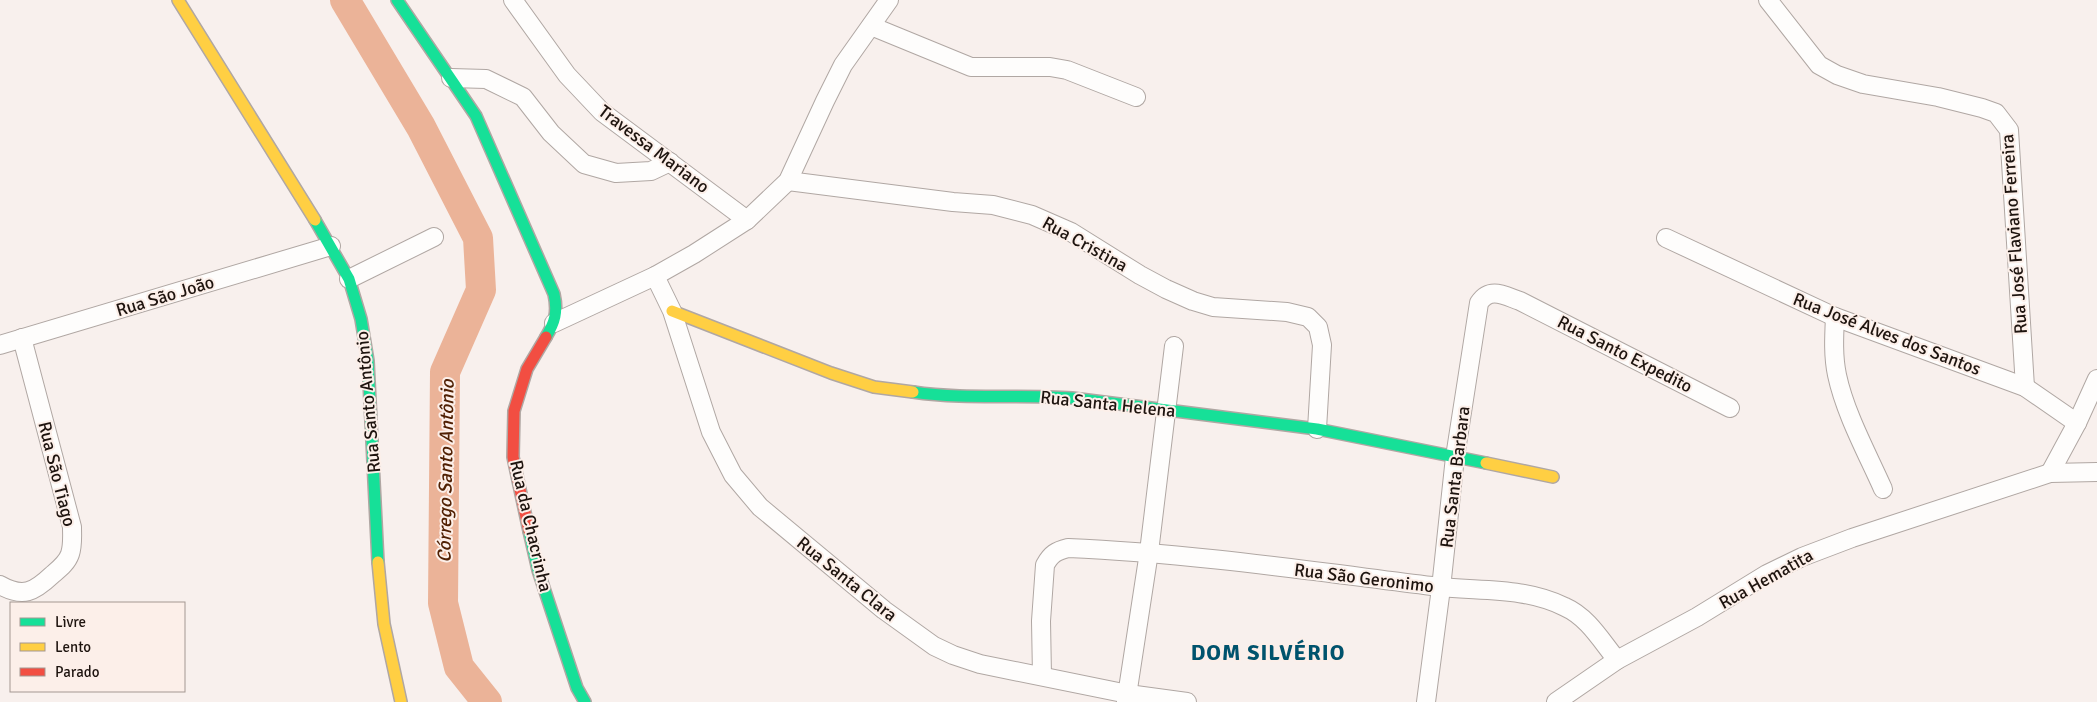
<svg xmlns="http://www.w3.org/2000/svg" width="2097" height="702" font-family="Signika,sans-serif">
	<rect width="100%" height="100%" fill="#f8f0ed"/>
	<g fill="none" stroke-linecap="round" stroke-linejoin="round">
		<path stroke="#ebb398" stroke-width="30" d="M345 0 421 127 478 238 481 290 445 372 443 603 459 667 487 702"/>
		<g stroke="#b0a7a3" stroke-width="20">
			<g id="street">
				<path d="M513 0 567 75 602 112 747 220"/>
				<path d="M1768 0 1819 65 1837 75 1863 84 1938 97 1982 108 1996 113 2009 130 2025 387"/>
				<path d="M871 26 971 67H1050L1067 70 1136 97"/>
				<path d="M451 78 486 79 523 97 551 133 584 164 616 173 651 171 670 162"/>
				<path d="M788 181 953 202 993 205 1032 215 1071 232 1140 275 1166 289 1193 301 1213 307 1287 312 1308 317 1318 327 1322 345 1317 429"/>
				<path d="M1666 238 1835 317 2025 387 2077 423"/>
				<path d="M655 276 672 311 711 432 733 475 760 507 884 610 934 646 953 655 980 664 1128 694 1187 702"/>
				<path d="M349 279 434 237"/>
				<path d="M1835 317C1834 337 1833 356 1837 375 1845 413 1867 453 1883 489"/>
				<path d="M554 323 655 276 694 254 747 220 788 181 825 101 843 65 889 0"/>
				<path d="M0 345 331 246"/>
				<path d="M2050 473 2077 423 2097 379"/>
				<path d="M0 585C23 598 34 592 52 575 59 569 67 563 70 554 73 545 72 536 72 527L22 338"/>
				<path d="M1042 676 1041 621 1045 565C1051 554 1056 551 1068 548 1189 553 1311 571 1432 586 1477 592 1523 586 1565 607 1588 617 1602 642 1617 660"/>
				<path d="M1126 702 1149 552 1174 346"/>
				<path d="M1426 702 1441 588 1455 457 1479 303C1490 286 1505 296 1520 301L1730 408"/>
				<path d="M1556 702 1617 660 1697 617 1767 574 1802 557 1852 538 2050 473 2097 472"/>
			</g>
		</g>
		<g stroke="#b0a7a3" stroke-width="14">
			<g id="fast">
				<path d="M397 0 476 116 554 294C558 312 555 322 546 337"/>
				<path d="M315 220 349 279 361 319 368 361 378 562"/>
				<path d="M913 392C966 400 1019 394 1072 398L1317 429 1486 463"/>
				<path d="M529 531 538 570 577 688 585 702"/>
			</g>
		</g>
		<g stroke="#b0a7a3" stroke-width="14">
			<g id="slow">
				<path d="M178 0 315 220"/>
				<path d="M672 311 831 373 874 387 913 392"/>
				<path d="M1486 463 1553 477"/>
				<path d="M378 562 384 624 401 702"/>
			</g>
		</g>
		<g stroke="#b0a7a3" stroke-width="14">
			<path id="jam" d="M529 531 513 457 514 411 527 369 546 337"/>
		</g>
		<use href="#street" stroke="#fefdfc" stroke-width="18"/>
		<use href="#fast" stroke="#16e098" stroke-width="11"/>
		<use href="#slow" stroke="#ffcf43" stroke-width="11"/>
		<use href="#jam" stroke="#f24e42" stroke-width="11"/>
	</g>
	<g text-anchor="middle" stroke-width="4" stroke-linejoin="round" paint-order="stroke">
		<g font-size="18" fill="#1e140f" stroke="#fcefe9">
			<text transform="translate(654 149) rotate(37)" y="6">Travessa Mariano</text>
			<text transform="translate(2014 234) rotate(-94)" y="6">Rua José Flaviano Ferreira</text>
			<text transform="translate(1085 244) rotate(29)" y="6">Rua Cristina</text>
			<text transform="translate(165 296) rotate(-17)" y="6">Rua São João</text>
			<text transform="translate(1887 334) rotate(21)" y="6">Rua José Alves dos Santos</text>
			<text transform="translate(1625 354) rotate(27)" y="6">Rua Santo Expedito</text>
			<text transform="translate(368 402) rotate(-95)" y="6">Rua Santo Antônio</text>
			<text transform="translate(1108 404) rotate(6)" y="6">Rua Santa Helena</text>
			<text transform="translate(57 474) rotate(76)" y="6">Rua São Tiago</text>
			<text transform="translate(1455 477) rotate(-83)" y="6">Rua Santa Barbara</text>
			<text transform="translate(531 526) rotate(77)" y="6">Rua da Chacrinha</text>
			<text transform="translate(1364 578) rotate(7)" y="6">Rua São Geronimo</text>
			<text transform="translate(847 579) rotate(39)" y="6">Rua Santa Clara</text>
			<text transform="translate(1766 579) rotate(-29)" y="6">Rua Hematita</text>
		</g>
		<g font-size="19" font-style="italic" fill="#502003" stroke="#fcefe9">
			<text transform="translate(445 471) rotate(-89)" y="7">Córrego Santo Antônio</text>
		</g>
		<g font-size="22" font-weight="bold" letter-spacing="1" fill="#00536d" stroke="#fcefe9">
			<text x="1268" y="660">DOM SILVÉRIO</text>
		</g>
	</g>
	<rect x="10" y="602" width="175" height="90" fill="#fcefe9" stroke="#a39792"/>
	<rect x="20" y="618" width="25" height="8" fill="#16e098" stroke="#a39792"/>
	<text x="55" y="627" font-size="15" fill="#1e140f">Livre</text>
	<rect x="20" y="643" width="25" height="8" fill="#ffcf43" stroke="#a39792"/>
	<text x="55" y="652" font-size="15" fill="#1e140f">Lento</text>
	<rect x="20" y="668" width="25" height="8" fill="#f24e42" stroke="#a39792"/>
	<text x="55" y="677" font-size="15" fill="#1e140f">Parado</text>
</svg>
